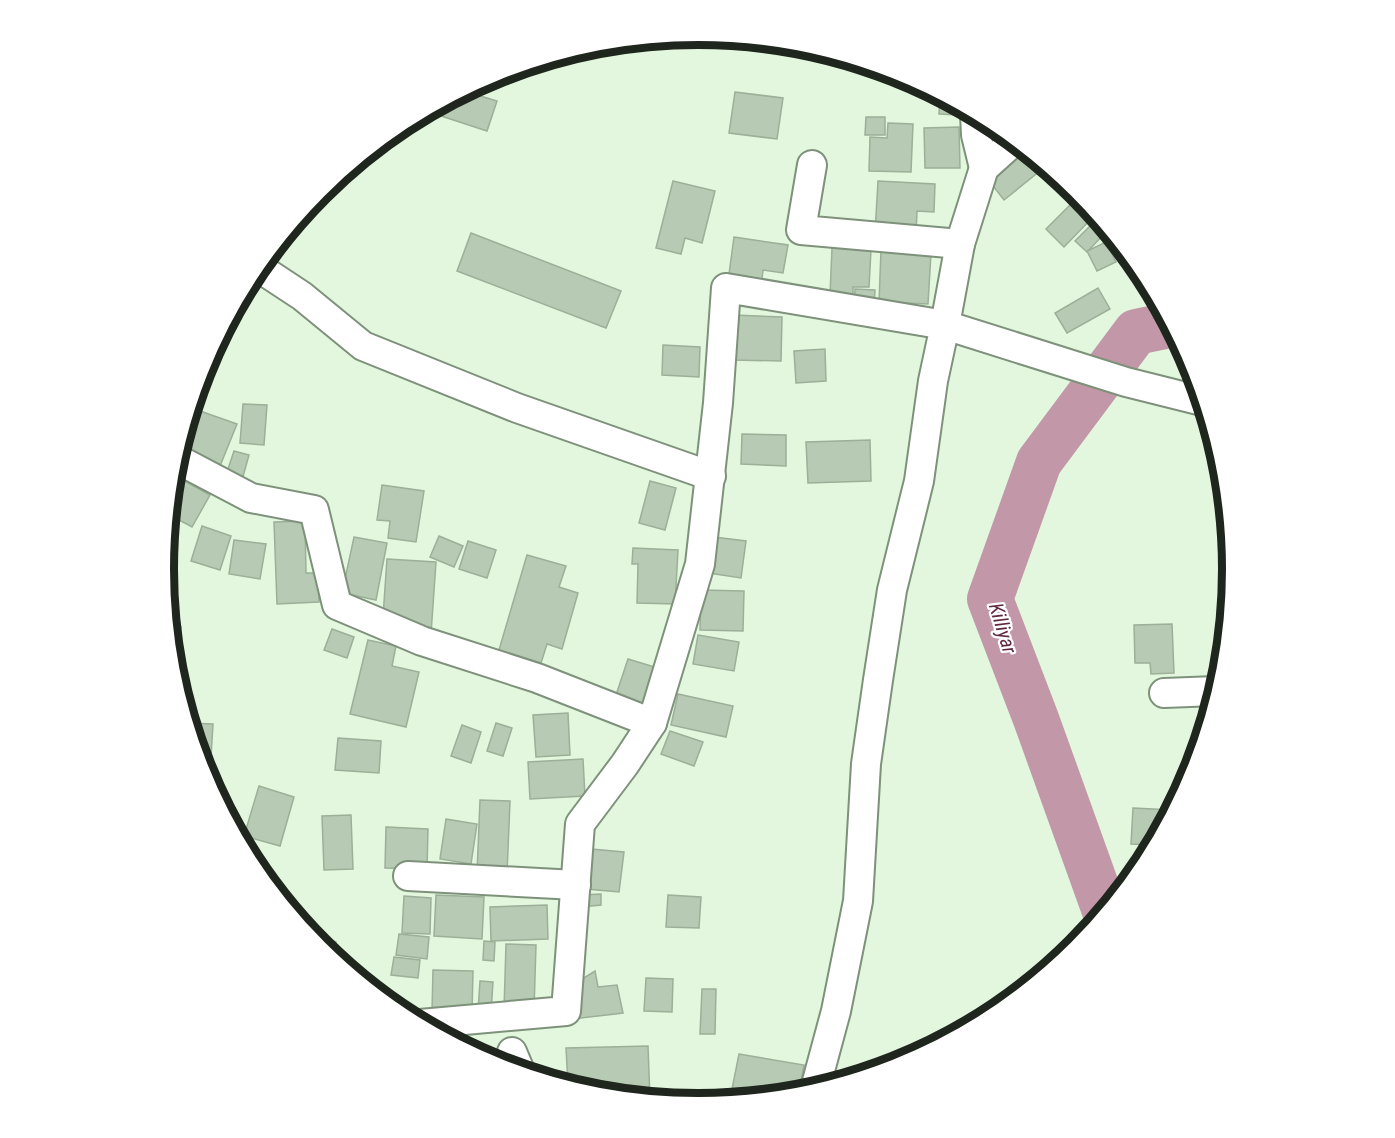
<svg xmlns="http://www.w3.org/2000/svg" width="1395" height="1138" font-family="'Roboto Condensed',sans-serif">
	<rect width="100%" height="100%" fill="#e2f7de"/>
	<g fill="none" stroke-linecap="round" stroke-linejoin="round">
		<path stroke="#c298a8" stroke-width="46" d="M1105 911 1036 719 990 599 1039 462 1136 332 1170 325"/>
	</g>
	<g fill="#b7cab3" stroke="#9caf98" stroke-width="1.5">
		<path d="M861 63 895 73V75L861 65Z"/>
		<path d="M901 75H902L925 88 899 80Z"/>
		<path d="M464 91 497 101 487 131 426 111Z"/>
		<path d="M735 92 783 98 777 139 729 133Z"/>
		<path d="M940 95 959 106V115L939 114Z"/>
		<path d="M866 117H885V135H865Z"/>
		<path d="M888 123 913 124 911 172 869 171 870 137 887 138Z"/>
		<path d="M959 127 960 168H925L924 128Z"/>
		<path d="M1023 148 1046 166 1004 200 986 177Z"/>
		<path d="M1051 171 1076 191 1095 215 1064 247 1046 229 1072 203 1045 177Z"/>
		<path d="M673 181 715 191 702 243 685 238 681 254 656 248Z"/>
		<path d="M878 181 935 184 934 212 917 211 916 235 875 233Z"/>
		<path d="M1098 218 1108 230 1087 252 1075 241Z"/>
		<path d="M471 233 621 291 606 328 457 271Z"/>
		<path d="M734 237 788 245 783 273 763 270 762 279 729 274Z"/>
		<path d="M1106 242 1116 262 1097 271 1087 251Z"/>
		<path d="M832 248 871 250 869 287H853V296L830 295Z"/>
		<path d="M881 250 931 253 928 304 879 302Z"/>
		<path d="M1098 288 1110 309 1067 333 1055 313Z"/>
		<path d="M855 289 875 290 874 306 854 305Z"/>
		<path d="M243 290 248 294 230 316Z"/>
		<path d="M734 315 782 317 781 361 733 360Z"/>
		<path d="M663 345 700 347 699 377 662 375Z"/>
		<path d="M825 349 826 381 796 383 794 351Z"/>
		<path d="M210 353 216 355 204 397 195 394 204 364Z"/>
		<path d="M243 404 267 405 264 445 240 443Z"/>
		<path d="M190 408 195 410 188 429 184 428Z"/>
		<path d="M200 411 237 424 220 466 185 452Z"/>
		<path d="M742 434 786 435V466L741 464Z"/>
		<path d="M870 440 871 481 808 483 806 442Z"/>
		<path d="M234 451 249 455 242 480 226 475Z"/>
		<path d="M174 475 210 495 192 527 168 514 172 479Z"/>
		<path d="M650 481 676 488 665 530 639 523Z"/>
		<path d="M382 485 424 491 416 542 388 538 390 521 377 520Z"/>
		<path d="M305 521 306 573H318L319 602 277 604 274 522Z"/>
		<path d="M202 526 231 536 220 570 191 561Z"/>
		<path d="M439 536 463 546 454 567 430 557Z"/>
		<path d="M354 537 387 543 376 600 342 593Z"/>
		<path d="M714 537 746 541 741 578 709 573Z"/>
		<path d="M234 540 266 544 260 579 229 574Z"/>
		<path d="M468 541 496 550 487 578 459 569Z"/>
		<path d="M633 548 678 550 675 604 637 603 638 564H632Z"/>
		<path d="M527 555 566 566 559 587 578 593 562 649 547 644 541 663 499 650Z"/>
		<path d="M387 559 436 562 431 634 382 631Z"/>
		<path d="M701 590 744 591 743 631 700 630Z"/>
		<path d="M1172 624 1174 673 1151 674 1150 663H1135L1134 625Z"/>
		<path d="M168 625 181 627 175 666H173Z"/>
		<path d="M332 629 354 637 347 658 324 650Z"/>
		<path d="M698 635 739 642 734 671 693 664Z"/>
		<path d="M368 640 396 646 392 666 419 672 406 727 350 714Z"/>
		<path d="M628 659 661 669 649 708 615 698Z"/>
		<path d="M678 694 733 706 726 737 671 725Z"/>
		<path d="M568 713 570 755 536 757 533 715Z"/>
		<path d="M188 723 213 724 211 757 198 756Z"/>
		<path d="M496 723 512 728 503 756 487 751Z"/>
		<path d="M462 725 481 732 471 763 451 756Z"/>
		<path d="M670 731 703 742 694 766 661 754Z"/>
		<path d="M338 738 381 741 379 773 335 770Z"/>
		<path d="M583 759 585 796 530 799 528 762Z"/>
		<path d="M259 786 294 797 280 846 244 836Z"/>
		<path d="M480 800 510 801 507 874 477 873Z"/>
		<path d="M1133 808 1172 810 1153 845 1131 844Z"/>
		<path d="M351 815 353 869 324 870 322 816Z"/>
		<path d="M446 819 477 824 471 864 440 859Z"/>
		<path d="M386 827 428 829 427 869 385 868Z"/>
		<path d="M591 849 624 852 619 892 586 889Z"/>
		<path d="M601 894V905L581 907 580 895Z"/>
		<path d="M436 895 484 897 482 939 434 936Z"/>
		<path d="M668 895 701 897 699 928 666 927Z"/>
		<path d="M404 896 431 898 430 934 402 933Z"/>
		<path d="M547 905 548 939 491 941 490 907Z"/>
		<path d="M308 933 336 942 331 957 319 947Z"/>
		<path d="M399 934 429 937 427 959 396 955Z"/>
		<path d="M484 941 495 942 494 961 483 960Z"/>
		<path d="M506 944 536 945 534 1010 504 1009Z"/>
		<path d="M394 957 420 960 418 978 391 975Z"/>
		<path d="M433 970 473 971 472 1013 432 1011Z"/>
		<path d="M595 971 598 987 617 985 623 1013 573 1019 579 981Z"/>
		<path d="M646 978 673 979 672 1012 644 1011Z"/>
		<path d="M480 981 493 982 491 1012 478 1011Z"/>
		<path d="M702 989H716L715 1034H700Z"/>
		<path d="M648 1046 650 1099 593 1093 568 1085 566 1048Z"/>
		<path d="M739 1054 804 1065 799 1093 773 1096 732 1089Z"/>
	</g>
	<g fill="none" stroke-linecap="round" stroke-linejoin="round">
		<g stroke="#7e917b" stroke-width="32">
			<g id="minor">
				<path d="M975 114 976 135 984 168"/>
				<path d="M1014 141 984 168 960 244 945 325 1126 382 1202 401"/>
				<path d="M812 165 801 230 960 244"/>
				<path d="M258 267 302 296 363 346 517 408 711 476"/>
				<path d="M175 458 251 498 314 510 337 605 422 641 537 678 652 723"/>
				<path d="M1164 693 1216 691"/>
				<path d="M408 876 576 885"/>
				<path d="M420 1024 566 1011 580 824 625 764 652 723 700 564 718 403 726 288 945 325 933 381 919 481 892 590 878 680 866 764 858 901 836 1011 815 1089"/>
				<path d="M512 1052 520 1071"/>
			</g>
		</g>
		<use href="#minor" stroke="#fff" stroke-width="28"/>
	</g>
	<g text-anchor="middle" stroke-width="4.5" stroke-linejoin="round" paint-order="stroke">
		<g font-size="20" font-style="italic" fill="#5e2840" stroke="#fff">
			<text transform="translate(1003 628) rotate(73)" y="7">Killiyar</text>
		</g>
	</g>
	<path d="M0 0H1395V1138H0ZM174 569a524 524 0 1 1 1048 0a524 524 0 1 1-1048 0Z" fill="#fff" fill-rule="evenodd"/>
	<path fill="none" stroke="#1f261d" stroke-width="8" d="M174 569a524 524 0 1 1 1048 0a524 524 0 1 1-1048 0Z"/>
</svg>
